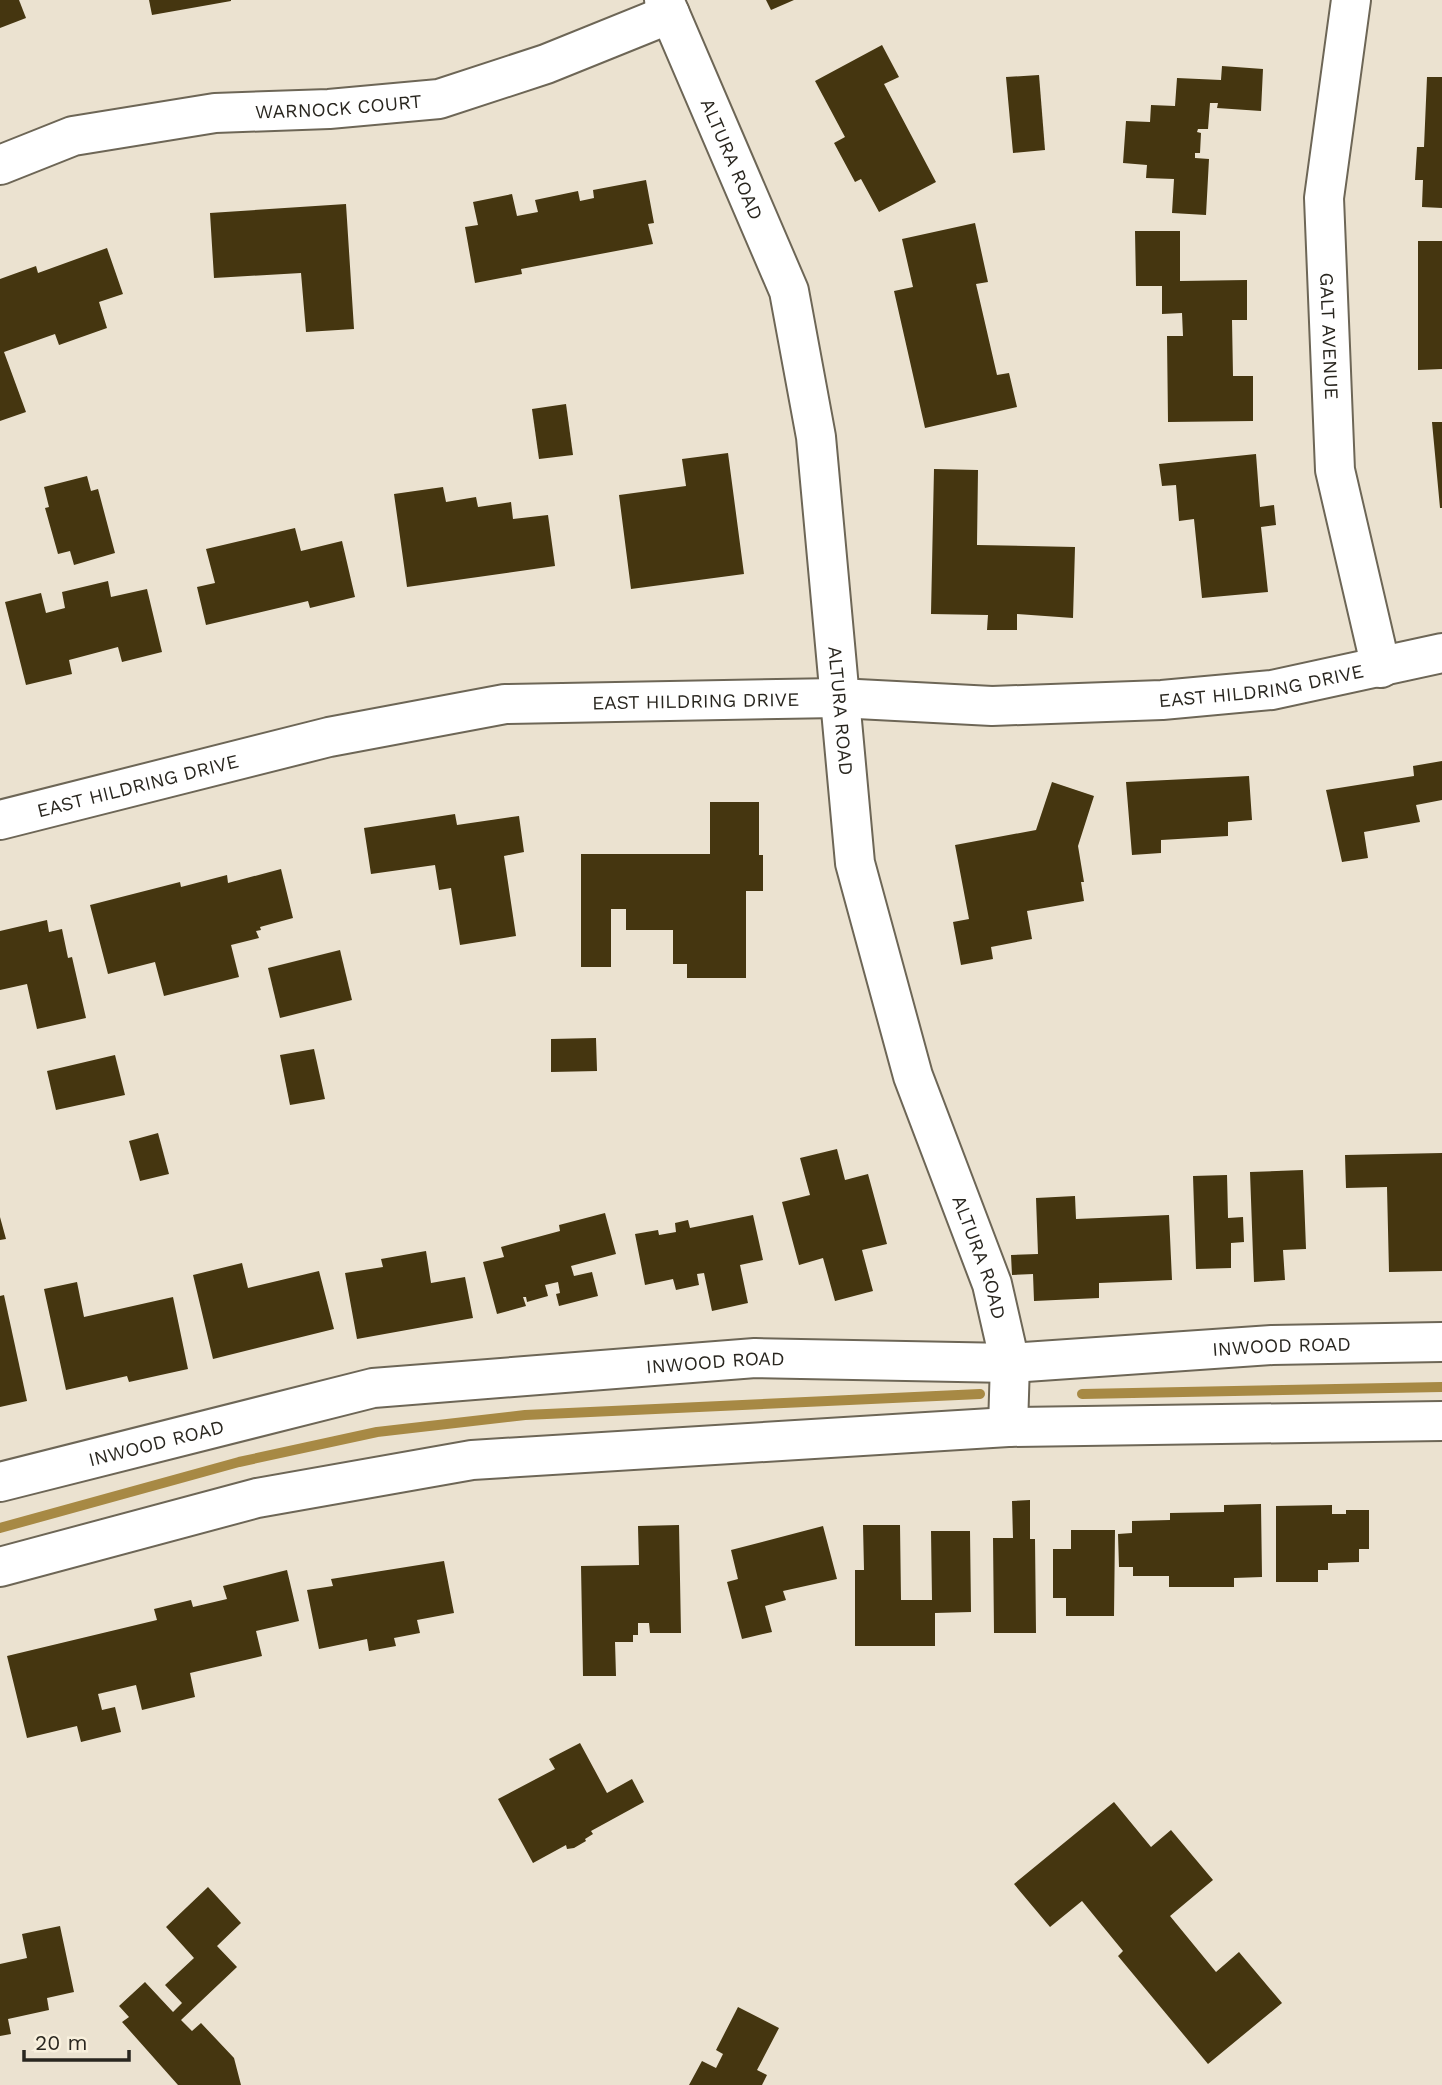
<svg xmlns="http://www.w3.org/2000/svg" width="1442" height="2085" font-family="'Work Sans',sans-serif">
	<rect width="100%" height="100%" fill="#ebe2d0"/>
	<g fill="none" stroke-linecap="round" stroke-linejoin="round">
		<g stroke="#a78944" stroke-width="10">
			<path d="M1082 1394 1442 1387"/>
			<path d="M0 1528 239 1462 377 1432 525 1415 980 1394"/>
		</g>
	</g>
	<g fill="#453610">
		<path d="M0 0H19L26 18 0 28Z"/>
		<path d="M149 0H231V1L152 15Z"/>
		<path d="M766 0H794L771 10Z"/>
		<path d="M882 45 899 77 884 84 936 182 879 212 861 179 855 182 834 143 845 137 815 81Z"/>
		<path d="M1222 66 1263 69 1261 111 1217 108 1218 103H1210L1208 129H1198L1197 132 1201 133 1200 153H1195V158L1209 159 1206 215 1172 213 1174 179 1146 178 1147 165 1123 163 1126 121 1150 122 1151 105 1175 106 1177 78 1221 80Z"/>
		<path d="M1039 75 1045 150 1013 153 1006 77Z"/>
		<path d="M1427 77H1442V208L1422 207 1423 180H1415L1417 147H1424Z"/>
		<path d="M646 180 654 223 648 224 653 244 521 269 522 274 475 283 465 227 478 225 473 202 512 194 517 216 538 212 535 200 578 191 580 201 594 198 593 190Z"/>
		<path d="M346 204 354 329 306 332 301 273 214 278 210 213Z"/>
		<path d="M975 223 988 282 976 284 997 375 1009 373 1017 407 925 428 894 291 913 287 902 239Z"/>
		<path d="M1135 231H1180V281L1247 280V320H1232L1233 376H1253V421L1168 422 1167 336H1183L1182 313 1162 314V286H1136Z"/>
		<path d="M1418 241H1442V369L1418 370Z"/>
		<path d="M107 248 123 294 99 302 107 328 59 345 55 334 4 352 26 412 0 421V279L36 266 38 273Z"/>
		<path d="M566 404 573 455 539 459 532 409Z"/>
		<path d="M1432 422H1442V508H1440Z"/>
		<path d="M728 453 744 574 631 589 619 495 686 486 682 459Z"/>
		<path d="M1256 454 1260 507 1274 505 1276 525 1261 527 1268 592 1202 598 1194 519 1179 521 1176 485 1162 486 1159 464Z"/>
		<path d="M934 469 978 470 977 545 1075 547 1073 618 1017 614V630H987L988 615 931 614Z"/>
		<path d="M87 476 91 491 98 489 115 553 74 565 70 551 58 554 45 508 49 507 44 487Z"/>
		<path d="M443 487 446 502 476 497 478 507 511 502 513 519 548 515 555 566 407 587 394 494Z"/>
		<path d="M295 528 301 551 342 541 355 597 310 608 308 601 206 625 197 587 215 583 206 549Z"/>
		<path d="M108 581 111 597 147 589 162 652 122 662 118 647 69 660 72 674 26 685 5 602 41 593 46 613 65 608 62 592Z"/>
		<path d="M1442 761V800L1416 805 1420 822 1364 832 1368 858 1342 862 1326 790 1414 776 1413 766Z"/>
		<path d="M1249 776 1252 820 1228 822V836L1161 840V853L1132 855 1126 782Z"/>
		<path d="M1052 782 1094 796 1078 846 1084 882H1081L1084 901 1027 911 1032 939 991 947 993 959 961 965 953 922 969 919 955 845 1036 830Z"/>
		<path d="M710 802H759V855H763V891H746V978H687V964H673V930H626V909H611V967H581V854H710Z"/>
		<path d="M455 814 457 825 519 816 524 852 504 856 516 936 460 945 451 888 439 890 435 865 371 874 364 828Z"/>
		<path d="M281 869 293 918 260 927 261 930 256 931 259 938 231 945 239 977 164 996 155 962 108 974 90 905 180 882 181 887 227 875 228 883Z"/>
		<path d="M47 920 49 932 62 929 68 958 72 957 86 1018 37 1029 27 984 0 990V931Z"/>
		<path d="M340 950 352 1000 280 1018 268 968Z"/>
		<path d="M596 1038 597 1071 551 1072V1039Z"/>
		<path d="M314 1049 325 1099 290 1105 280 1055Z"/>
		<path d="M115 1055 125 1095 56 1110 47 1071Z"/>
		<path d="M158 1133 169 1174 140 1181 129 1141Z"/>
		<path d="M837 1149 845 1180 868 1174 887 1244 862 1250 873 1291 835 1301 823 1258 799 1265 782 1202 810 1195 800 1158Z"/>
		<path d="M1442 1153V1271L1389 1272 1387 1187 1346 1188 1345 1155Z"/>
		<path d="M1303 1170 1306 1249 1283 1250 1285 1280 1254 1282 1250 1172Z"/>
		<path d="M1227 1175 1228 1218 1243 1217 1244 1242 1231 1243V1268L1196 1269 1193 1176Z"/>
		<path d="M1075 1196 1076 1219 1169 1215 1172 1280 1099 1283V1298L1034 1301 1033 1274 1012 1275 1011 1255 1038 1254 1036 1198Z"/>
		<path d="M605 1213 616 1254 571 1266 574 1276 592 1272 598 1296 559 1306 556 1294 560 1293 558 1282 545 1285 548 1296 527 1302 526 1297H523L526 1306 497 1314 483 1262 504 1257 501 1247 560 1231 559 1225Z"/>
		<path d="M753 1215 763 1260 740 1265 748 1303 712 1311 704 1273 697 1274 699 1285 676 1290 673 1279 645 1285 635 1234 658 1230 659 1235 676 1232 675 1223 688 1220 690 1228Z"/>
		<path d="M0 1217 6 1239 0 1240Z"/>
		<path d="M426 1251 431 1283 465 1277 473 1318 357 1339 345 1273 383 1267 381 1259Z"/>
		<path d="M242 1263 248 1288 319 1271 334 1329 213 1359 193 1275Z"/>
		<path d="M77 1282 84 1317 173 1297 188 1369 129 1382 127 1376 66 1390 44 1289Z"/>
		<path d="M4 1295 27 1401 0 1407V1296Z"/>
		<path d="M1030 1500V1539H1035L1036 1633H994L993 1538H1013L1012 1501Z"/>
		<path d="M1261 1504 1262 1577 1234 1578V1587H1169V1576H1133V1567H1119L1118 1534 1132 1533V1521L1170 1520V1513L1224 1512V1505Z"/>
		<path d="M1332 1505V1514H1346V1510H1369V1549H1359V1562L1328 1563V1570H1318V1582H1276V1506Z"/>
		<path d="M679 1525 681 1633H650L649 1623H638V1635H633V1642H615L616 1676H583L581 1566 639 1565 638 1526Z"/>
		<path d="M863 1525H900L901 1600H932L931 1531H970L971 1612 935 1613V1646H855V1570H864Z"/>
		<path d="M823 1526 837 1579 783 1591 786 1600 765 1606 772 1632 742 1639 727 1582 738 1579 731 1550Z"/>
		<path d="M1071 1530H1115L1114 1616H1066V1598H1053V1549H1071Z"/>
		<path d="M444 1561 454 1613 417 1620 420 1633 394 1638 396 1646 369 1651 367 1639 319 1649 307 1590 333 1586 331 1579Z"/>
		<path d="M287 1570 299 1621 256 1631 262 1656 190 1673 195 1697 142 1710 136 1685 98 1694 102 1710 115 1707 121 1732 81 1742 77 1726 27 1738 7 1656 157 1620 154 1609 191 1600 193 1607 227 1599 223 1586Z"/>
		<path d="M580 1743 607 1793 632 1779 644 1802 591 1831 593 1834 585 1839 586 1841 574 1848 567 1849 566 1845 533 1863 498 1799 555 1769 549 1759Z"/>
		<path d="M1114 1802 1151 1847 1171 1830 1213 1880 1170 1916 1216 1972 1239 1952 1282 2003 1208 2064 1118 1956 1123 1951 1082 1901 1050 1927 1014 1884Z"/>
		<path d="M208 1887 241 1923 217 1946 237 1967 181 2020 192 2031 201 2023 234 2058 241 2085H178L122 2022 129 2017 119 2006 145 1982 173 2012 182 2003 165 1985 194 1958 166 1927Z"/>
		<path d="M60 1926 74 1992 47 1998 49 2010 8 2019 11 2034 0 2036V1964L27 1958 22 1934Z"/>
		<path d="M738 2007 779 2028 757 2070 767 2075 762 2085H689L702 2061 716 2068 723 2054 716 2050Z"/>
	</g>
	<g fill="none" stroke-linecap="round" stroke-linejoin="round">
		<g stroke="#6d6656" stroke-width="42">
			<g id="minor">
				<path id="s1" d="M664 0 789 291 816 437 855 863 913 1076 992 1284 1010 1363 1008 1427"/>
				<path id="s2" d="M1351 0 1324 198 1335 470 1381 668"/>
				<path id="s3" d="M0 165 73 136 215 113 329 109 439 99 546 64 670 14"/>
				<path id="s4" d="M0 820 329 737 505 704 838 698 992 706 1162 700 1272 690 1442 653"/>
				<path id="s5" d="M0 1482 373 1388 755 1358 1010 1363 1272 1345 1442 1342"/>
				<path d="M0 1567 257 1498 472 1460 1008 1427 1442 1421"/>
			</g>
		</g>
		<use href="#minor" stroke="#fff" stroke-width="38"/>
	</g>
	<g text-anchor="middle" stroke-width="7" stroke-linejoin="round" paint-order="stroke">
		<g font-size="19" fill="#29261f" stroke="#f8f0dd">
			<text dy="7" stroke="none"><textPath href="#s3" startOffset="346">WARNOCK COURT</textPath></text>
			<text dy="7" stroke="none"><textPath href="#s1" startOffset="173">ALTURA ROAD</textPath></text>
			<text dy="7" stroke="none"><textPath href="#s2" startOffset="338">GALT AVENUE</textPath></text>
			<text dy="7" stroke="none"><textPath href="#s4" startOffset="1276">EAST HILDRING DRIVE</textPath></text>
			<text dy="7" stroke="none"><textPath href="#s4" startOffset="709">EAST HILDRING DRIVE</textPath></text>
			<text dy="7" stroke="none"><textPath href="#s1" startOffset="740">ALTURA ROAD</textPath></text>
			<text dy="7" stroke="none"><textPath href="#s4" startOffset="142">EAST HILDRING DRIVE</textPath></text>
			<text dy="7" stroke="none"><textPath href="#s1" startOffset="1307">ALTURA ROAD</textPath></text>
			<text dy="7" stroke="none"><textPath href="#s5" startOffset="1295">INWOOD ROAD</textPath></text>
			<text dy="7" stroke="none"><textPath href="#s5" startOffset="728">INWOOD ROAD</textPath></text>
			<text dy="7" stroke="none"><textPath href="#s5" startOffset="161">INWOOD ROAD</textPath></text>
		</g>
	</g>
	<path d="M24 2050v10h105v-10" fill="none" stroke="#29261f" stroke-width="3.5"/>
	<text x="35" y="2050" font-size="21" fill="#29261f" stroke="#f8f0dd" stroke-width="5" paint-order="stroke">20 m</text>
</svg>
